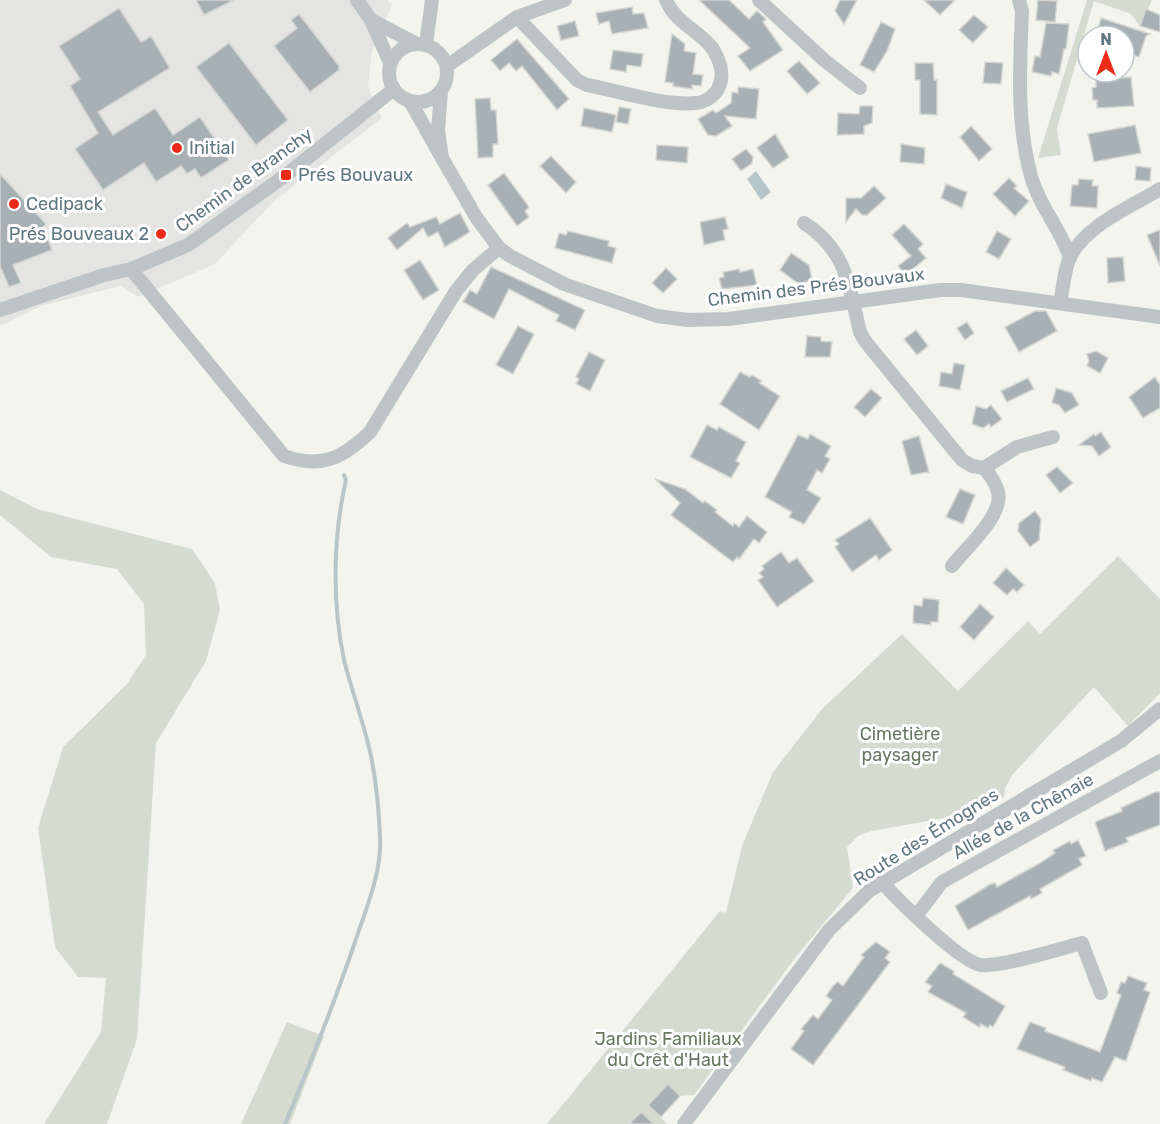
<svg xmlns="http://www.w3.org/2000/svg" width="1160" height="1124" font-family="Rubik,sans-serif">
	<rect width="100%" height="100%" fill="#f4f4ef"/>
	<path fill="#e4e5e3" d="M0 0H387L392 5 372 51 368 87 382 118 273 202 215 264 138 297 121 286 41 306 0 326Z"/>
	<g fill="#d6dbd0">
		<path d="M1087 0H1152L1140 26 1131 14 1094 1 1057 128 1061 155 1038 158Z"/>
		<path d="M0 490 37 509 192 549 215 583 220 610 206 661 156 743 137 1039 107 1124H44L101 1032 106 978 78 977 55 947 38 828 63 747 127 684 146 655 144 604 117 569 51 557 0 515Z"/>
		<path d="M1118 556 1160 599V693L1128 726 1094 687 1013 774 1005 788 1004 797 978 812 872 831 858 836 847 847 853 888 795 958 694 1095 680 1096 661 1117 667 1124H547L720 911 726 913 742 846 773 772 822 709 902 634 958 691 1028 621 1040 634Z"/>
		<path d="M287 1022 324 1036 290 1124H241Z"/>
	</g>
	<path fill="#b7c6c9" d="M756 171 771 192 761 200 747 179Z"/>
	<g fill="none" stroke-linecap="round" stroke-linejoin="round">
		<path stroke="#b7c6c9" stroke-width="4" d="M285 1124C310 1064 334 1004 355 942 366 909 382 872 380 837 379 811 376 781 371 756 364 723 352 692 344 660 332 603 333 536 346 480L344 475"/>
	</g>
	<g fill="#a7b1b4" stroke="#d5d5d2" stroke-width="1.5">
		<path d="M196 0H234L204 15Z"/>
		<path d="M699 0H729L749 19 757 11 766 19 763 22 783 50 750 71 738 56 750 48Z"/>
		<path d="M840 0H857L844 24 835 11Z"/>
		<path d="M924 0H955L940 15Z"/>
		<path d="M1038 0 1057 1 1055 22 1036 20Z"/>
		<path d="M632 7 633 14 644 13 648 28 612 34 609 21 599 24 596 13Z"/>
		<path d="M119 8 141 42 151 36 170 68 98 112 113 135 155 108 173 135 200 117 229 160 201 178 195 169 187 174 181 166 156 182 144 163 103 190 75 149 98 133 70 86 80 79 59 46Z"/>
		<path d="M1146 9 1160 15V32L1140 26Z"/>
		<path d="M299 14 339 66V70L310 92 274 46 297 28 291 20Z"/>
		<path d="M974 15 988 27 973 43 959 30Z"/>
		<path d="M1101 18 1150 34 1146 36 1139 57 1124 52V36H1096Z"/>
		<path d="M575 21 579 36 561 40 557 26Z"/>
		<path d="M881 22 895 29 887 51 874 72 860 65Z"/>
		<path d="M1046 23 1069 24 1066 49H1064L1059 74 1052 72 1051 76 1032 72 1035 56 1040 57Z"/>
		<path d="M672 34 685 44 684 51 696 53 693 74 703 75 701 86 692 85V89L673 86V83L665 82Z"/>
		<path d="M517 39 569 99 557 110 522 66 516 71 509 63 500 71 491 60Z"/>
		<path d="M229 43 288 120 256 145 196 67Z"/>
		<path d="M613 50 643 54 641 67 627 65 626 72 610 69Z"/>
		<path d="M799 61 820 83 807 94 787 71Z"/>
		<path d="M985 62 1003 63 1001 84 983 83Z"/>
		<path d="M915 63H933L934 80H937V115L920 114V80H915Z"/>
		<path d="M1131 77 1134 106 1097 108V100H1093L1092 88 1096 87V80Z"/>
		<path d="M738 87 759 89 756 119 725 116 732 126 716 136 708 135 698 119 713 110 716 113 731 103 732 92 738 93Z"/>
		<path d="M490 98 491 110H496L498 144H493V157L478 158 475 99Z"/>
		<path d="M860 106H873L872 123 864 126V134L837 135 838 113 859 114Z"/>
		<path d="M619 107 631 109 628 124 616 122Z"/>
		<path d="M584 108 616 115 612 132 581 126Z"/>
		<path d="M1135 125 1141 153 1094 162 1088 134Z"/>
		<path d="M971 126 992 149 979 161 960 137Z"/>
		<path d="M775 134 789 157 773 168 757 148Z"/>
		<path d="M901 144 925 148 924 164 900 162Z"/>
		<path d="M657 145 688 147 687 163 656 160Z"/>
		<path d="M746 149 753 157 752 163 741 171 732 159Z"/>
		<path d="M551 156 576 182 566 193 540 166Z"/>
		<path d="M1136 166 1151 168 1150 181 1135 180Z"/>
		<path d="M504 173 529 207 525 211 529 217 517 226 488 185Z"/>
		<path d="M0 174 46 224 43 227 52 250 13 265 21 283 9 287 0 266Z"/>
		<path d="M1009 178 1017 186 1014 188 1029 201 1015 216 993 194Z"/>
		<path d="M1079 179 1093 180 1092 186H1098L1097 208 1070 206 1072 185H1078Z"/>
		<path d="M946 184 967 192 962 208 941 198Z"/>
		<path d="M874 186 886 198 867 215H862L856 209 846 222V198H861Z"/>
		<path d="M460 213 470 232 445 247 438 232 428 237 423 228 397 250 388 238 407 223 410 227 436 217 440 224Z"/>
		<path d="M725 217 728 229 723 230 725 240 704 245 700 222Z"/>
		<path d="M904 224 923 244 918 249 926 258 906 275 898 266 911 256 892 235Z"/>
		<path d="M1160 230V266L1147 235Z"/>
		<path d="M568 231 609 241 608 246 616 248 612 263 555 248 559 233 566 235Z"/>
		<path d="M997 231 1011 239 999 259 986 252Z"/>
		<path d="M791 253 809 265 812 280 799 284 780 270Z"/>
		<path d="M1123 257 1125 281 1108 283 1107 258Z"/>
		<path d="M420 260 439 290 423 300 404 270Z"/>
		<path d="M491 267 585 310 575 330 556 321 559 315 509 289 494 319 463 302 470 290 477 294Z"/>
		<path d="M666 268 677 279 663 293 652 283Z"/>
		<path d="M739 269 740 272 753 269 757 285 722 289 719 278 724 277 723 272Z"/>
		<path d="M1035 311H1046L1057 331 1019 352 1005 327Z"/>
		<path d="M967 322 974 333 965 340 957 328Z"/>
		<path d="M518 326 534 334 513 374 496 365Z"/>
		<path d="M916 330 928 346 917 355 904 339Z"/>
		<path d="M807 336 821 337V341L832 342 830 357H805Z"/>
		<path d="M1096 351 1108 358 1100 373 1087 366 1089 361 1087 354Z"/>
		<path d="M589 352 605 360 590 391 576 384 579 379 576 377Z"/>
		<path d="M954 363 965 365 960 390 939 386 941 372 952 374Z"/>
		<path d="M740 372 750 377 752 375 762 381 759 383 780 396 759 430 720 404Z"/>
		<path d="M1155 377 1160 385V408L1143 418 1129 397Z"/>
		<path d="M1028 378 1034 389 1007 402 1001 391Z"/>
		<path d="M1056 388 1072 393 1079 405 1065 413 1059 405 1052 403Z"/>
		<path d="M871 389 882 398 865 417 854 407Z"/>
		<path d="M991 405 1002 419 991 427 989 424 983 428 972 424 976 406 986 409Z"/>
		<path d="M707 425 717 430 719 427 746 442 736 461 740 463 731 478 690 457Z"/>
		<path d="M1101 432 1111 447 1099 456 1092 446 1079 445 1094 434 1095 436Z"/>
		<path d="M810 434 831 446 825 456 830 459 822 473 817 470 807 490 821 498 804 524 789 517 792 512 765 497 798 435 808 439Z"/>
		<path d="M919 436 929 472 911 475 902 441Z"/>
		<path d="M1057 467 1073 483 1060 493 1046 475Z"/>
		<path d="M655 479 685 489 703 503 705 501 717 510 715 512 733 526 734 523 739 527 747 516 767 532 759 543 754 539 739 559 737 557 733 562 671 515 680 503Z"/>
		<path d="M960 489 975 495 963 524 946 517Z"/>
		<path d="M1035 511 1041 519 1039 540 1030 547 1018 531 1019 523Z"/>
		<path d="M870 518 892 550 879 560 876 555 852 572 835 547 839 544 835 540Z"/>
		<path d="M781 552 789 563 797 558 814 581 777 607 758 580 763 577 759 573 764 569 762 566Z"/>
		<path d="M1006 568 1024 585 1017 592 1013 589 1007 595 993 583Z"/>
		<path d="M923 598 939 600 938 622H931V625L913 623 914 605 922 606Z"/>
		<path d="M980 604 994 617 974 640 960 627Z"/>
		<path d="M1155 792H1160V825L1126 838 1128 842 1105 851 1095 822 1122 811 1121 808Z"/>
		<path d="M1078 840 1086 856 1079 859 1082 865 1040 889 1042 893 1031 899 1030 896 968 930 955 906 989 885 995 883 997 887 1040 863 1055 853 1053 850 1070 841 1071 844Z"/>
		<path d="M876 942 890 952 885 958 890 962 813 1065 791 1049 804 1031 801 1029 813 1015 818 1019 832 1000 826 996 833 986 838 982 843 986 864 957 861 955Z"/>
		<path d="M940 963 954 971 953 974 1005 1006 993 1027 990 1025 988 1028 981 1024 979 1027 963 1017 966 1013 928 992 932 986 925 982Z"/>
		<path d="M1128 976 1147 983 1144 990 1150 992 1126 1061 1115 1057 1102 1082 1092 1078 1091 1081 1063 1070 1065 1067 1017 1049 1030 1022 1046 1028 1045 1031 1100 1052 1121 995 1117 993 1121 982 1125 983Z"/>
		<path d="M668 1084 680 1096 661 1117 648 1105Z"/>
		<path d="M641 1112 654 1124H629Z"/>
	</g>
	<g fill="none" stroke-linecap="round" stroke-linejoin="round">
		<g stroke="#bec4c6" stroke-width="14">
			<path d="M357 0 371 20"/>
			<path d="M759 0 824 60 860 88"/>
			<path d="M1019 0 1022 11C1020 65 1016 122 1031 176 1039 206 1061 229 1070 258"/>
			<path d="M517 17 577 80 587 85C619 91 664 106 696 103 707 102 717 94 720 84 724 73 719 59 713 49 699 30 676 24 666 0"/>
			<circle cx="418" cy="73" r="29"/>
			<path d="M426 44 432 0"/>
			<path d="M390 63 371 20 417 44"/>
			<path d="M447 66 517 17 565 0"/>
			<path d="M410 101 442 158 438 130 441 91"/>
			<path d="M442 158 476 217 499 248 510 256 564 284 657 316 688 320 729 319 940 290H961L1160 317"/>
			<path d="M804 223C847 250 849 287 860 332L865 341 962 460 972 466 984 468 1017 447 1053 437"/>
			<path d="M131 269 284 456C322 469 343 458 370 432L456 291 473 270 499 248"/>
			<path d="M1060 303C1063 289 1064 270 1070 257 1086 225 1131 207 1160 189"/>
			<path d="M0 310 104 275 131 269 188 245 286 175 394 89"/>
			<path d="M952 566C965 549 1004 515 998 492 996 483 990 475 984 468"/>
			<path d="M882 882C898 900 960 962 981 965 1002 967 1059 949 1082 943L1101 993"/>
			<path d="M916 916 942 882 1160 761"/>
			<path d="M684 1124 829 930 869 891 1121 741 1160 709"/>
		</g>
	</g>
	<g fill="#eb2a18" stroke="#fff" stroke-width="2">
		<circle cx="177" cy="148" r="6"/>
		<rect x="280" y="169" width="12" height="12" rx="3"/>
		<circle cx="14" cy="204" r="6"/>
		<circle cx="161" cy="234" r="6"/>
	</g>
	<g text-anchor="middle" stroke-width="6" stroke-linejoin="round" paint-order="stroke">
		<g font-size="18" fill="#617882" stroke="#fff" text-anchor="start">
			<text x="189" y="154">Initial</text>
			<text x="298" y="181">Prés Bouvaux</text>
			<text x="26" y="210">Cedipack</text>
			<text x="149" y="240" text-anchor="end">Prés Bouveaux 2</text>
		</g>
		<g font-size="18" fill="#617882" stroke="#fff">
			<text transform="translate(244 180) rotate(-36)" y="6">Chemin de Branchy</text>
			<text transform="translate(816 287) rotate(-7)" y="6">Chemin des Prés Bouvaux</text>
			<text transform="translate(1023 816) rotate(-29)" y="6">Allée de la Chênaie</text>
			<text transform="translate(926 837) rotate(-32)" y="6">Route des Émognes</text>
		</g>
		<g font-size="18" fill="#697961" stroke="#fff">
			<text x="900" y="740">Cimetière<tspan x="900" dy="21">paysager</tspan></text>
			<text x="668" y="1045">Jardins Familiaux<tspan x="668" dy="21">du Crêt d'Haut</tspan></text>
		</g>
	</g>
	<g transform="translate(1106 54)"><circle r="28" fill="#ffffff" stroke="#c0c9cd" stroke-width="1.5"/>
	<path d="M0-4.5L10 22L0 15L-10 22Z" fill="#eb2a18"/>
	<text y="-9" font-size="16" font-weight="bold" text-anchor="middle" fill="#617882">N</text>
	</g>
</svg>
